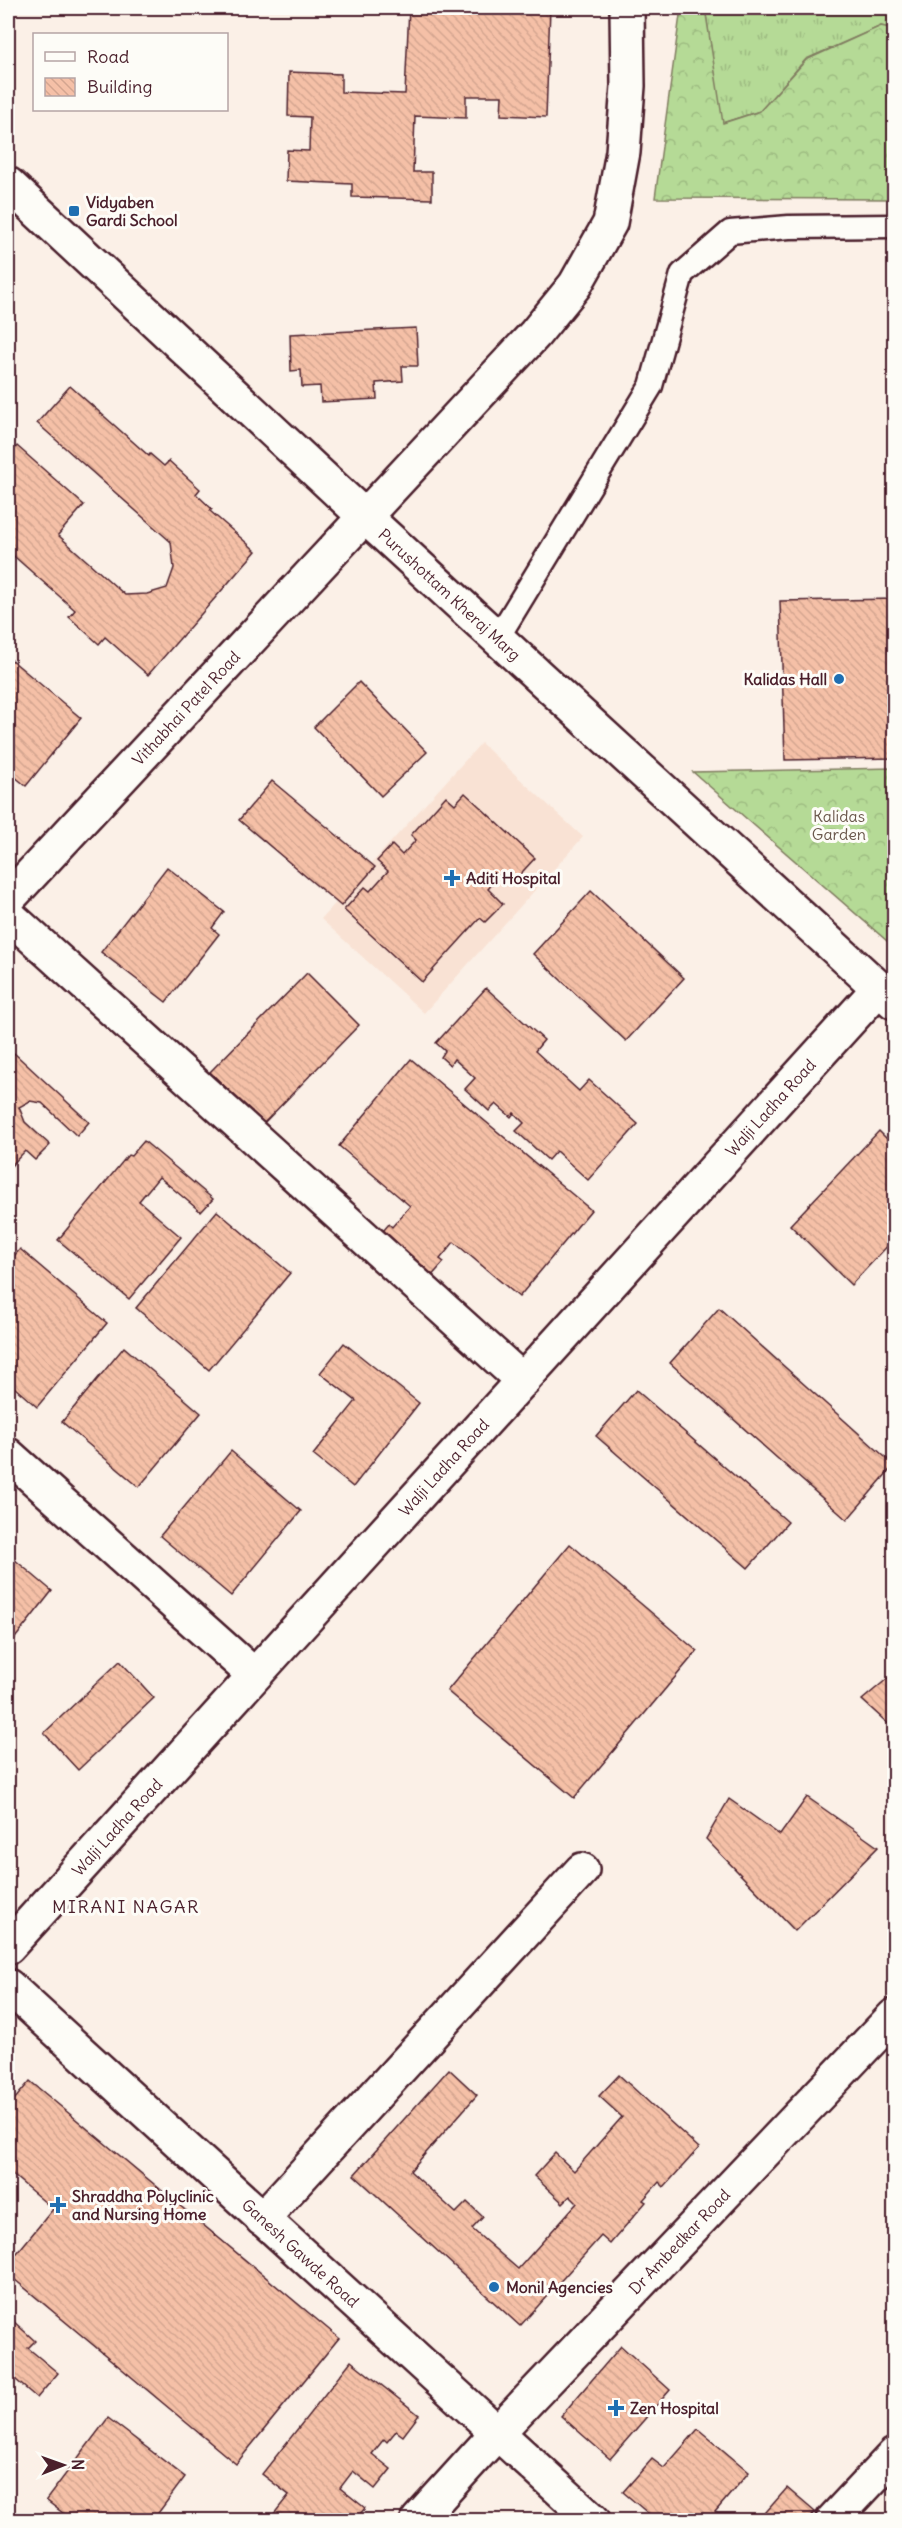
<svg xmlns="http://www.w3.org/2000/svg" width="902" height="2528" font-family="Delius,sans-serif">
	<defs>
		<pattern id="grass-tufts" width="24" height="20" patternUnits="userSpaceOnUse" patternTransform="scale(1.5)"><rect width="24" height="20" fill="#b5da96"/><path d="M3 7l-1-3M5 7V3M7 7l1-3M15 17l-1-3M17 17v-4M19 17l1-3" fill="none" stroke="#9dbb81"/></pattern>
		<pattern id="forest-crowns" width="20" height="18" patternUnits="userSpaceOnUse" patternTransform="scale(1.5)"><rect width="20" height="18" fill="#b5da96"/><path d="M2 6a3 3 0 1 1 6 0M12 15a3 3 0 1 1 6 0" fill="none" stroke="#9dbb81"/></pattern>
		<pattern id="building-back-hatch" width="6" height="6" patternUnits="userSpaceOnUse" patternTransform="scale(1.5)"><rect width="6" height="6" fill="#f5c0a7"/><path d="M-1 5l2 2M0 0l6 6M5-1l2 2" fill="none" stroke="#d4a590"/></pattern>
	</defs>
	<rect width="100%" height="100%" fill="#fbf0e7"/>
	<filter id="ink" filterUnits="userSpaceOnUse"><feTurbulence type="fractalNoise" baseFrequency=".0167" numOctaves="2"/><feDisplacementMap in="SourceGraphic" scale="12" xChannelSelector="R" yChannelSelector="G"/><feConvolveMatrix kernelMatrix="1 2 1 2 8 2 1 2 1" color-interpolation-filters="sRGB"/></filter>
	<g filter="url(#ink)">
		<path fill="#f9e2d4" d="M481 743 583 837 424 1013 321 919Z"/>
		<path fill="url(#grass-tufts)" stroke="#807c60" stroke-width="1.5" d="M705 8H894V29L881 26 806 59 760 111 722 123Z"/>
		<g fill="url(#forest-crowns)" stroke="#807c60" stroke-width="1.5">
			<path d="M681 8H705L723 123 760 111 806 60 881 26 894 29V199L655 198Z"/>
			<path d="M894 768V947L693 772Z"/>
		</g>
		<g fill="url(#building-back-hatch)" stroke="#4a1f2b" stroke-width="1.5">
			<path d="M409 8H550L546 117 501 115 502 96H466V118L415 116 413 172H432V199L352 197V184L286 181 287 150 309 151 310 117 288 116 289 72 341 74V92L405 94Z"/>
			<path d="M416 328 418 366H402L403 381 376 383 377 399 321 402 320 386 302 387 301 370 291 371 290 334Z"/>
			<path d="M70 386 149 456 150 454 164 466 169 461 200 489 196 494 212 509 210 511 256 551 148 675 105 637 99 644 69 617 75 610 8 551V456L17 446 84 505 58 535 125 595 147 594 167 588 174 568 171 542 37 423Z"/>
			<path d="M894 599V758L785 760 780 601Z"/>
			<path d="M8 657 81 718 26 786 8 771Z"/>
			<path d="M359 682 427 752 381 796 314 727Z"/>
			<path d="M272 781 375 867 341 906 239 820Z"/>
			<path d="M465 793 535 858 513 882 502 873 488 889 503 904 485 922 480 918 422 982 344 910 365 887 370 891 388 871 377 861 392 845 402 855 416 840 411 835 446 796 455 804Z"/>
			<path d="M167 867 224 912 212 928 219 934 166 1002 101 952Z"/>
			<path d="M591 891 684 978 626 1041 533 954Z"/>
			<path d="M307 973 359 1025 263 1124 210 1072Z"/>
			<path d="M486 988 544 1040 535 1051 579 1091 589 1080 638 1124 588 1180 556 1151 548 1160 516 1131 524 1123 514 1113 511 1117 496 1104 489 1111 465 1089 475 1078 454 1059 450 1065 441 1057 445 1051 436 1043Z"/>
			<path d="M14 1053 89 1122 77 1136 42 1103 30 1101 19 1107 25 1122 50 1145 35 1160 25 1151 11 1166 8 1163V1060Z"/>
			<path d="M411 1059 591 1210 519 1297 454 1242 440 1259 444 1262 429 1279 378 1237 389 1224 392 1227 410 1206 339 1146Z"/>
			<path d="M879 1131 894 1146V1239L851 1285 790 1225Z"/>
			<path d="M144 1141 213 1199 201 1212 159 1177 139 1201 181 1237 129 1299 58 1240 128 1155 131 1156Z"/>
			<path d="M217 1211 290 1273 209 1370 136 1308Z"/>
			<path d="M20 1249 107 1323 37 1407 8 1382V1263Z"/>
			<path d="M719 1308 894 1465 847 1520 670 1363Z"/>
			<path d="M344 1343 419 1403 353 1487 313 1455 356 1401 320 1373Z"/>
			<path d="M124 1347 201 1413 139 1487 62 1422Z"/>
			<path d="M636 1390 788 1522 748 1568 596 1436Z"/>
			<path d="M231 1451 301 1511 231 1596 160 1536Z"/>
			<path d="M570 1544 697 1651 574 1798 447 1691Z"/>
			<path d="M8 1554 52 1591 8 1647Z"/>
			<path d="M120 1661 154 1698 78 1770 44 1733Z"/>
			<path d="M894 1673V1729L862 1700Z"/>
			<path d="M807 1797 878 1847 795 1931 706 1839 729 1799 780 1835Z"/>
			<path d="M449 2069 477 2095 410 2171 456 2213 467 2202 483 2217 472 2229 518 2269 577 2203 570 2196 563 2203 534 2176 555 2153 574 2171 622 2117 599 2096 619 2075 699 2148 664 2187 659 2182 643 2200 646 2202 610 2244 601 2236 520 2326 354 2175Z"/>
			<path d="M30 2081 339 2338 236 2464 8 2274V2264L53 2209 8 2171V2107Z"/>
			<path d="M12 2320 35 2341 28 2348 58 2373 37 2398 9 2374 8 2376V2325Z"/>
			<path d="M621 2346 670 2390 610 2459 561 2416Z"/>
			<path d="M351 2361 419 2415 403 2436 396 2431 387 2442 384 2439 372 2454 391 2469 375 2489 353 2471 340 2488 365 2508 355 2520H269L289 2495 262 2474Z"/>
			<path d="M108 2418 185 2477 153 2520H72L46 2500Z"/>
			<path d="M698 2429 749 2472 715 2512 725 2520H656L623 2492 652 2459 664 2468Z"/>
			<path d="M787 2488 815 2512 807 2520H759Z"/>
		</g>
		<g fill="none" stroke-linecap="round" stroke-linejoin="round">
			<g stroke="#4a1f2b" stroke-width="27">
				<path id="service" d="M497 639 651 386 682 274 730 232 789 227 894 226"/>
			</g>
			<g stroke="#4a1f2b" stroke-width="38">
				<g id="minor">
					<path id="s1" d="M8 899 535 334 575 285 610 223 623 152 628 86 627 8"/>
					<path d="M8 915 523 1381"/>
					<path d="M8 1455 254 1675"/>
					<path id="s2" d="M8 1986 593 2520"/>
					<path d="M262 2219 582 1870"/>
					<path id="s3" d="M418 2520 497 2433 894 2016"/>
					<path d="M833 2520 894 2455"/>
				</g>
			</g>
			<g stroke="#4a1f2b" stroke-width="38">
				<g id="tertiary">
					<path id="s4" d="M8 184 364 516 894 1002"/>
					<path id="s5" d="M8 1947 879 988"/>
				</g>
			</g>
			<use href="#service" stroke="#fdfcf7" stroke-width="22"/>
			<use href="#minor" stroke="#fdfcf7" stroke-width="33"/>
			<use href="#tertiary" stroke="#fdfcf7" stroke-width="33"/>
		</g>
	</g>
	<g fill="#1f6fb2" stroke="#fdfcf7" stroke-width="2">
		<rect x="68" y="205" width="12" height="12" rx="3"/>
		<circle cx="839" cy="679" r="6"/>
		<path d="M449 869h6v6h6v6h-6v6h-6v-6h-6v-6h6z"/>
		<path d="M55 2196h6v6h6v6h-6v6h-6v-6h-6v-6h6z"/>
		<circle cx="494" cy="2287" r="6"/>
		<path d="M613 2399h6v6h6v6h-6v6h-6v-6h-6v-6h6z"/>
	</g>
	<g text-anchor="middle" stroke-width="6" stroke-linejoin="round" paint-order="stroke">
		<g font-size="16" font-weight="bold" fill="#4a1f2b" stroke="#fdfcf7" text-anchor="start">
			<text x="86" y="208">Vidyaben<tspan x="86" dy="18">Gardi School</tspan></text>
			<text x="827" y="685" text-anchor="end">Kalidas Hall</text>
			<text x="466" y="884">Aditi Hospital</text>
			<text x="72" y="2202">Shraddha Polyclinic<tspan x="72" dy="18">and Nursing Home</tspan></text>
			<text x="506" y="2293">Monil Agencies</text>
			<text x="630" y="2414">Zen Hospital</text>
		</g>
		<g font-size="16" fill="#4a1f2b" stroke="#fdfcf7">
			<text dy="6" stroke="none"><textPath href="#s4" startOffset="603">Purushottam Kheraj Marg</textPath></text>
			<text dy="6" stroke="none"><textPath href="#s1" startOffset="261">Vithabhai Patel Road</textPath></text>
			<text dy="6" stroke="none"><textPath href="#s5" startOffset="1134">Walji Ladha Road</textPath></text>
			<text dy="6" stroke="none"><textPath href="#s5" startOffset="648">Walji Ladha Road</textPath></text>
			<text dy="6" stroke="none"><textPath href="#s5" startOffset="162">Walji Ladha Road</textPath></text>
			<text dy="6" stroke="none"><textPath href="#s3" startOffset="382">Dr Ambedkar Road</textPath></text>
			<text dy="6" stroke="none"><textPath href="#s2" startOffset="396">Ganesh Gawde Road</textPath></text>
		</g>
		<g font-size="16" fill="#6a574b" stroke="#fdfcf7">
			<text x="839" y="822">Kalidas<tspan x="839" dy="18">Garden</tspan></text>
		</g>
		<g font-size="18" letter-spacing="1.5" fill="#4a1f2b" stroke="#fdfcf7">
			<text x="126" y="1913">MIRANI NAGAR</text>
		</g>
	</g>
	<rect width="902" height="2528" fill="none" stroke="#fdfcf7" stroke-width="30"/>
	<rect x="15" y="15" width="872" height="2498" fill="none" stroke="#4a1f2b" stroke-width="2" filter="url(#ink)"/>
	<rect x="33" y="33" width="195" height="78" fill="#fdfcf7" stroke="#b5a4a5" stroke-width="1.5"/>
	<rect x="45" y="52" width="30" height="9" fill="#fdfcf7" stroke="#b5a4a5" stroke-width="1.5"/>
	<text x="87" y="63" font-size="18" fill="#4a1f2b">Road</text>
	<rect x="45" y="78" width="30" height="18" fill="url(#building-back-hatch)" stroke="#b5a4a5" stroke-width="1.5"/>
	<text x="87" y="93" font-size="18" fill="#4a1f2b">Building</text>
	<g transform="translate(63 2465) rotate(89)" stroke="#fdfcf7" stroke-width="4.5" paint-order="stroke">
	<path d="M0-4.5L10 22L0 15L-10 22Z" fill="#4a1f2b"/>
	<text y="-9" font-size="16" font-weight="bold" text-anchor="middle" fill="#4a1f2b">N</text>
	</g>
</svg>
